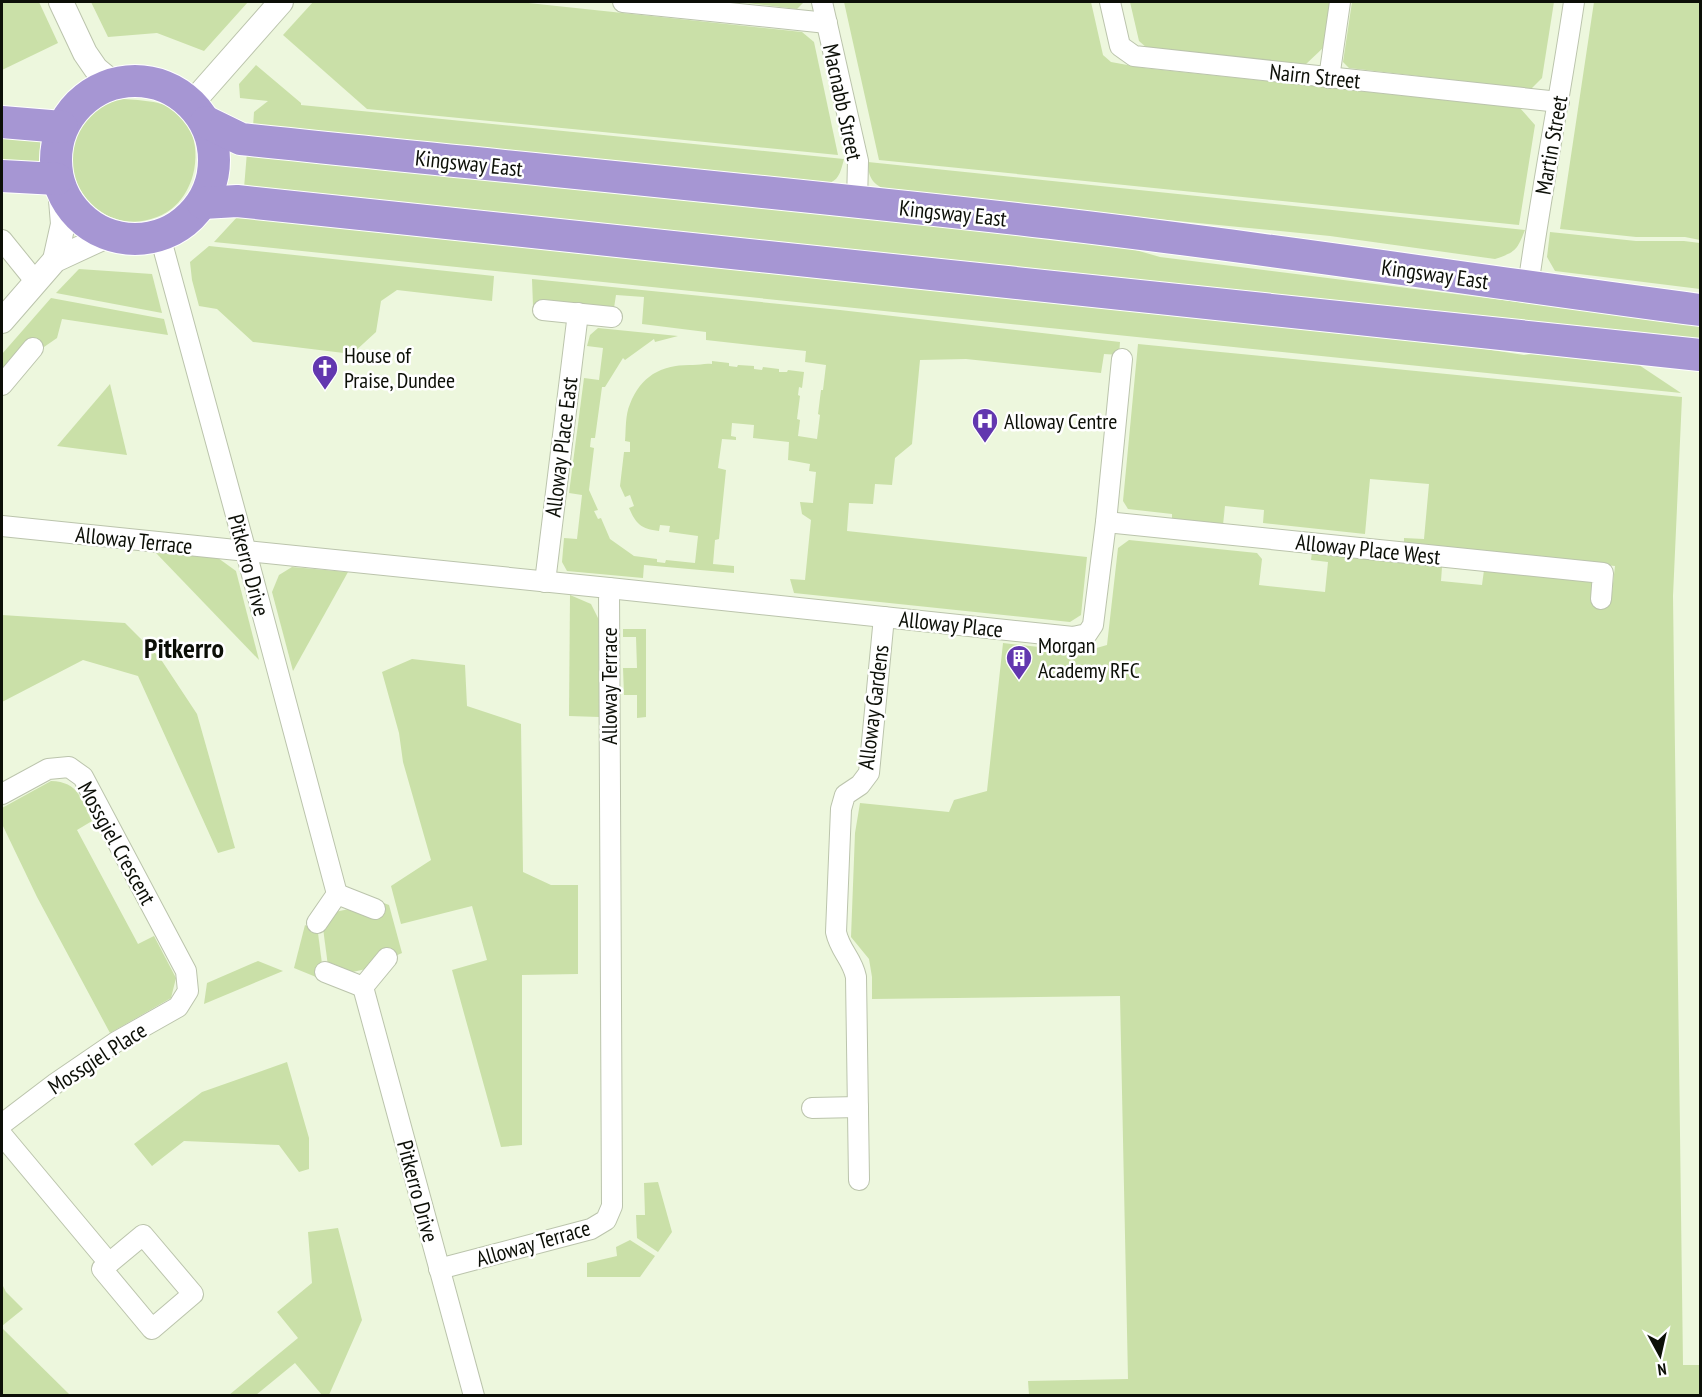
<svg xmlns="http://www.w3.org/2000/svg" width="1702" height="1397" font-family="'PT Sans Narrow',sans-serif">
	<rect width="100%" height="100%" fill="#edf7dd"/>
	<g fill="#cae0a8">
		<path d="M2 2H39L58 43 2 70Z"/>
		<path d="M91 2H248L204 51 157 33 108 37Z"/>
		<path d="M313 2H519L802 32 814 42 838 155 367 109 283 35Z"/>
		<path d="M739 2H804L797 9Z"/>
		<path d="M844 2H1091L1103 55 1111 62 1144 68 1520 108 1535 125 1519 225 879 160Z"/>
		<path d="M1130 2H1331L1324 47 1305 65 1147 48 1139 41Z"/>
		<path d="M1352 2H1554L1542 78 1531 89 1349 68 1343 62Z"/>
		<path d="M1594 2H1700V240L1685 237H1636L1560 229Z"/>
		<path d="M256 65 301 103V105L844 159C839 178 838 182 818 186L253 127 254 112 268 101 240 98 239 84Z"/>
		<path d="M118 99C131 99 161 101 172 108 199 123 201 166 187 190 180 203 170 212 157 217 93 243 40 156 93 112 101 106 109 103 118 99Z"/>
		<path d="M2 132 41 134 39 167 2 164Z"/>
		<path d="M247 152 1097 239 1160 257 1700 325V344L1521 320 1152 281 573 223 244 188Z"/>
		<path d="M868 162 1525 230C1517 250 1516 252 1495 259L1330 236 892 193C875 185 868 181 868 162Z"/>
		<path d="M239 215 1446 336 1485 349 1524 355 1568 349 1627 357 1681 393 214 242Z"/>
		<path d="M1550 232 1636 241H1684L1700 243V289L1555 271 1547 257Z"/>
		<path d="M209 246 494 276 492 301 397 290 381 301 376 332 352 354 253 342 217 309 199 306 192 280 190 262Z"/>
		<path d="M79 269 152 274 162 313 56 293Z"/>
		<path d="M532 279 840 310 1120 342 1119 355 1104 354 1101 373 966 359 920 360 912 444 895 458 892 485 875 484 873 504 849 503 847 531 1087 557 1081 615 1070 622 794 593 790 579 805 580 811 520 802 514 800 502 813 503 816 472 809 471 810 464 788 460 789 442 753 438 754 425 732 423 731 436 736 437V440L722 439 718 468 726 470 719 539 715 540 713 564 734 566V573L644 565 643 578 567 571 562 562 564 538 577 539 582 495 569 493 584 378 599 380 603 348 587 346 590 335 598 328 678 336 655 342 654 339 625 360 623 358 605 387H602L595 438H591L590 447 594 448 589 490 598 510 594 511 598 519 601 518 610 539 634 556 657 559V562L665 563 666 560 695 563 698 536 669 532 670 526 660 525 659 531C641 529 636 524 629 508L634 506 630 495 625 497 620 486 624 452H630V442L625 441C626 430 625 415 630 404 641 375 663 364 693 365 700 365 705 363 712 364V361L729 363V366L737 367 738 365 754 366V369L762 370 763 367 779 369V372H787L788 370 804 372 802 388 799 387 798 395 800 396 797 419 800 420 798 436 817 439 820 415 818 414 821 390H823L826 365 805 362 806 351 706 340V332L642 324 644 297 616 295 614 308 533 306Z"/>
		<path d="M51 298 164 319 168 335 62 319 57 338 44 347 26 344 2 370V354Z"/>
		<path d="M1138 344 1682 397 1673 596 1683 1365H1700V1395H1029L1028 1381 1128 1379 1120 996 872 999V977L869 959 851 937 855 833 860 803 949 812 954 800 987 791 1003 643 1086 652 1093 649 1107 645 1118 548 1129 540 1257 553 1262 559 1259 585 1325 592 1328 562 1311 560 1312 552 1442 567 1441 581 1482 585 1484 570 1593 582 1591 599 1611 601 1615 566 1404 544V538L1424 539 1429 484 1370 479 1365 534 1263 523 1264 510 1225 506 1223 525 1172 520V514L1128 509 1123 501Z"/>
		<path d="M110 384 127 455 57 446Z"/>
		<path d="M156 553 218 558 236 571 259 660Z"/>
		<path d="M292 567 348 572 293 671 272 592 279 575Z"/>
		<path d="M570 595 591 604 599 620V717L569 716Z"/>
		<path d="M2 615 125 623 160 658 197 714 235 848 218 853 138 676 83 660 2 702Z"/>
		<path d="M623 629H646V717L637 718V695H624L623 668H637L636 637H623Z"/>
		<path d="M412 659 465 665 467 706 521 724 523 872 551 885H578V974L522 975V1145L501 1147 452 970 487 960 472 906 401 924 391 886 431 860 403 762 399 733 382 672Z"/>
		<path d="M51 781C79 782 81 799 92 821L77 830 138 944 154 936 176 978 171 998 110 1033 37 897 2 824V808Z"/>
		<path d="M381 902 389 905 402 953 366 969 348 973 328 966 323 928 335 912Z"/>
		<path d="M305 925 318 933 322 964 316 977 294 968Z"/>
		<path d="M258 961 283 971 204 1004 207 983Z"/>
		<path d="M287 1062 309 1138V1169L299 1172 279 1145 184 1141 152 1166 134 1144 202 1092Z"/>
		<path d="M658 1182 672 1232 658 1252 637 1238 636 1215H645L644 1183Z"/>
		<path d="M338 1228 362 1320 329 1395H322L295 1363 256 1395H229L298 1338 277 1312 312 1283 308 1232Z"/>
		<path d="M630 1240 655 1256 640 1277H587V1263L617 1256 616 1247Z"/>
		<path d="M2 1284 6 1292 23 1309 2 1326Z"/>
		<path d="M2 1328 70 1395H2Z"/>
	</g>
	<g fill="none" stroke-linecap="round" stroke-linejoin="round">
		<g stroke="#bbc4ac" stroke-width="22">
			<g id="minor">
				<path d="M623 2 827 23"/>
				<path d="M822 2 858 161 857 203"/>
				<path d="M1110 2 1120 46 1134 56 1559 102"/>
				<path d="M1329 78 1340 2"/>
				<path d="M160 236 246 552 337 894"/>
				<path d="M2 240 36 282"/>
				<path d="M1528 287C1541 192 1560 97 1574 2"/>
				<path d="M543 310 612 317"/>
				<path d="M2 385 33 348"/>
				<path d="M1106 522 1603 573 1601 599"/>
				<path d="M2 526 609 588 612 1206 606 1220 591 1229 439 1269"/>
				<path d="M545 582 578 313"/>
				<path d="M609 588 1073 637 1087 634 1093 625 1106 522 1122 359"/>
				<path d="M2 794 48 769 69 767 83 777 186 971 188 991 178 1007 116 1042 56 1083 2 1124"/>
				<path d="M317 923 337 894 375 909"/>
				<path d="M325 972 363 987 387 958"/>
				<path d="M363 987 474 1396"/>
				<path d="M812 1108 858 1107"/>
				<path d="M2 1135 109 1263"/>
				<path d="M859 1180 856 977C852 958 840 951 836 932L841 809 845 795 860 785 869 773 884 617"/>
				<path d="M143 1235 193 1294 152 1329 102 1269Z"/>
			</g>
		</g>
		<g stroke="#bbc4ac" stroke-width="26">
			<g id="tertiary">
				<path d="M61 2 85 53 96 69 113 83"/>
				<path d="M192 103 281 2"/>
				<path d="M55 260 63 224 60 188"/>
				<path d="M2 321 55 260 109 235"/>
			</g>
		</g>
		<g stroke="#fff" stroke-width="34">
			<g id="trunk">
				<circle cx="135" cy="160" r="79"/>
				<path d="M2 122 62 127"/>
				<path d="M206 122 241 139C506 167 770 191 1034 221 1257 246 1478 281 1700 310"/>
				<path d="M2 176 57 179"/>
				<path d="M203 203 237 201 1700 355"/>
			</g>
		</g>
		<use href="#minor" stroke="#fff" stroke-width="20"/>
		<use href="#tertiary" stroke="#fff" stroke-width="24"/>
		<use href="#trunk" stroke="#a696d3" stroke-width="32"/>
	</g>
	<defs>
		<g id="church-pin" transform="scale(1.35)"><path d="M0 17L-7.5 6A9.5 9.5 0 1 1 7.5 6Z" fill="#6237af" stroke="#fff"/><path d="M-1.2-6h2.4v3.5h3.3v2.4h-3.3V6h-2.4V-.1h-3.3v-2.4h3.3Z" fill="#fff"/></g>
		<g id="hospital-pin" transform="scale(1.35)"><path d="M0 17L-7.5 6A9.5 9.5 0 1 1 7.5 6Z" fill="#6237af" stroke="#fff"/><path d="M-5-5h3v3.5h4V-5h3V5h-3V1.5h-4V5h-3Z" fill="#fff"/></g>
		<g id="building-pin" transform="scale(1.35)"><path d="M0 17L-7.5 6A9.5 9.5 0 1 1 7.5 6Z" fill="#6237af" stroke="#fff"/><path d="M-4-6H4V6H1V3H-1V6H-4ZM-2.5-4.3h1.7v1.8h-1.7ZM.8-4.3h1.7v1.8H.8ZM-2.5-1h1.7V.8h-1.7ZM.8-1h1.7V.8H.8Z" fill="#fff"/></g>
	</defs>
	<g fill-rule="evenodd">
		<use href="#church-pin" x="325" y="368"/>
		<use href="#hospital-pin" x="985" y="421"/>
		<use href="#building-pin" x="1019" y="658"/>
	</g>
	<g text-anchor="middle" stroke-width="5" stroke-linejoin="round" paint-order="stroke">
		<g font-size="22" fill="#0c0f07" stroke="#fff">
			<text transform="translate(1315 76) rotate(6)" y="8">Nairn Street</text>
			<text transform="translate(843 102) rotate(78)" y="8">Macnabb Street</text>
			<text transform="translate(1551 145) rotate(-80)" y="8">Martin Street</text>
			<text transform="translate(469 163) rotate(6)" y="8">Kingsway East</text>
			<text transform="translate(953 213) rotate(6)" y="8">Kingsway East</text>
			<text transform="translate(1435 274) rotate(8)" y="8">Kingsway East</text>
			<text transform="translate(561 447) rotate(-83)" y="8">Alloway Place East</text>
			<text transform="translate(134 540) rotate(6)" y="8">Alloway Terrace</text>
			<text transform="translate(1368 549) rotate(6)" y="8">Alloway Place West</text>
			<text transform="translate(249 565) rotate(75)" y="8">Pitkerro Drive</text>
			<text transform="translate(951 624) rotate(6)" y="8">Alloway Place</text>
			<text transform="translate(609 686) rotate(-90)" y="8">Alloway Terrace</text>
			<text transform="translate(873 707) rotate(-83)" y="8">Alloway Gardens</text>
			<text transform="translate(117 843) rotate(61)" y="8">Mossgiel Crescent</text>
			<text transform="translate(97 1058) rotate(-33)" y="8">Mossgiel Place</text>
			<text transform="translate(418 1191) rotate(75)" y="8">Pitkerro Drive</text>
			<text transform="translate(533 1243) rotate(-16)" y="8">Alloway Terrace</text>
		</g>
		<g font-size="22" fill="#0c0f07" stroke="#fff" text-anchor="start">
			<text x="344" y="363">House of<tspan x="344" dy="25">Praise, Dundee</tspan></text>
			<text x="1004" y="429">Alloway Centre</text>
			<text x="1038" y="653">Morgan<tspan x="1038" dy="25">Academy RFC</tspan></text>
		</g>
		<g font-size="28" font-weight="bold" fill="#0c0f07" stroke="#fff">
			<text x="184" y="658">Pitkerro</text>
		</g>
	</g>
	<rect width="1702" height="1397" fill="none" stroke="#0c0f07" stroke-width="6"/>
	<g transform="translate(1660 1355) rotate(172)" stroke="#ffffff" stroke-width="4.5" paint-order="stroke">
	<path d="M0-4.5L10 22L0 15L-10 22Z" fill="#0c0f07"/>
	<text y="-9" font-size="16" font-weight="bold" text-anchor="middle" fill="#0c0f07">N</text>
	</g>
</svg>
